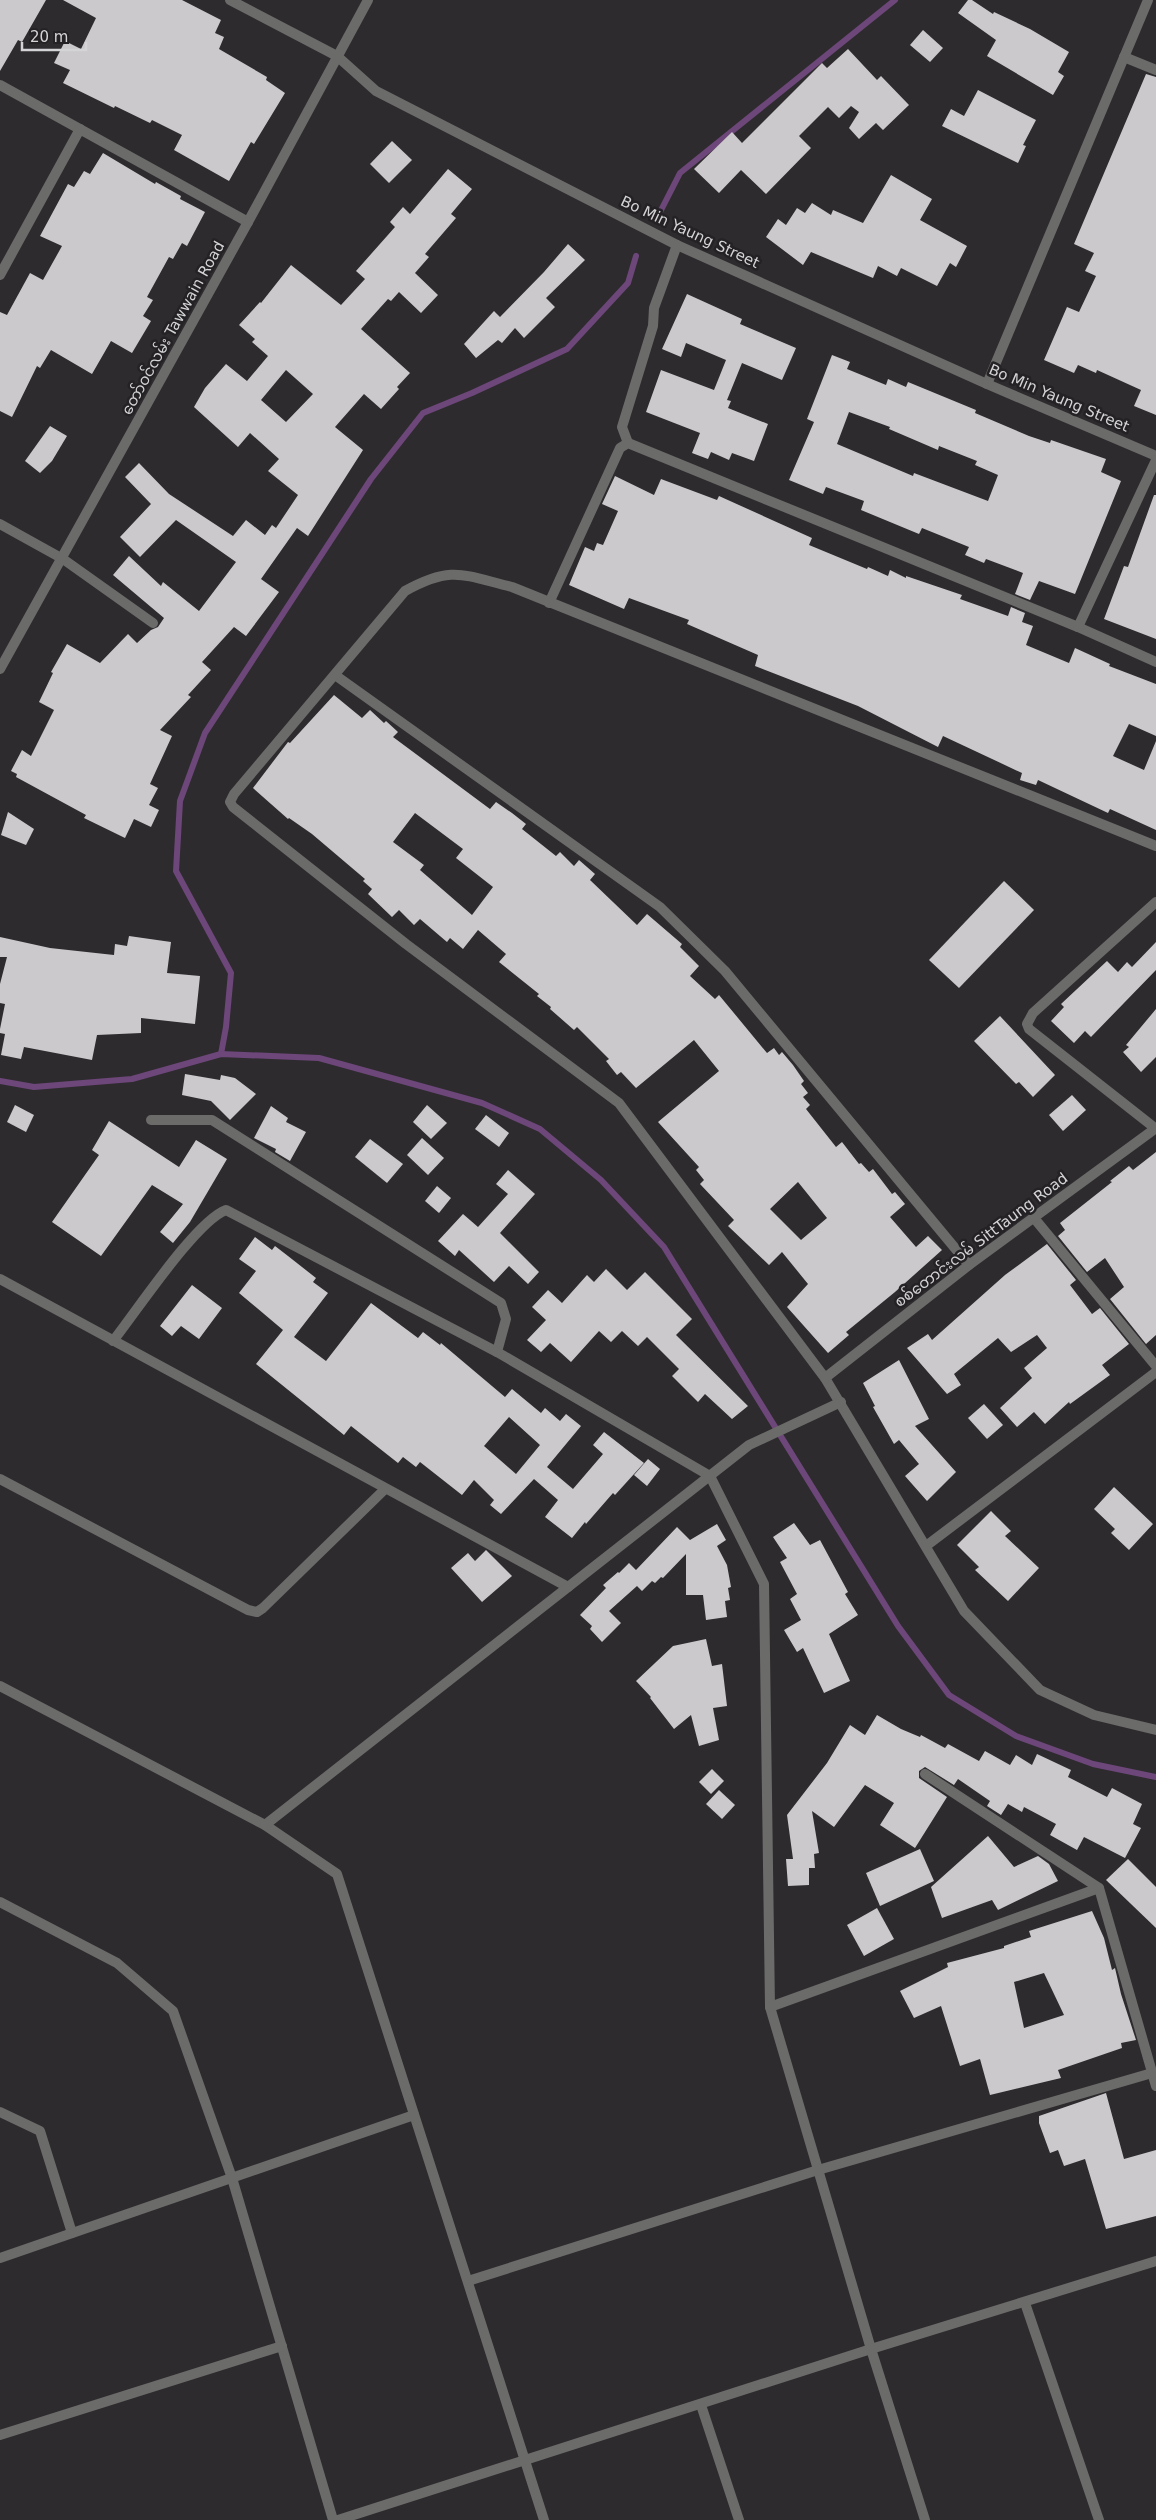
<svg xmlns="http://www.w3.org/2000/svg" width="1156" height="2520" font-family="'DejaVu Sans','Noto Sans Myanmar',sans-serif">
	<rect width="100%" height="100%" fill="#2e2b2f"/>
	<g fill="none" stroke-linecap="round" stroke-linejoin="round">
		<g stroke="#6d477a" stroke-width="6">
			<path d="M656 220 680 173 895 0"/>
			<path d="M221 1054 226 1027 231 973 176 871 180 801 205 733 371 479 423 413 472 393 567 349 628 283 636 256"/>
			<path d="M0 1081 34 1087 132 1079 221 1054 319 1058 482 1103 540 1129 601 1180 664 1247 898 1626 949 1695 1016 1736 1093 1764 1156 1777"/>
		</g>
	</g>
	<g fill="#ccc9cd" fill-rule="evenodd">
		<path d="M0 0H46L22 42 18 40 0 71Z"/>
		<path d="M63 0H182L221 20 215 33 224 37 219 49 267 77 266 80 285 93 254 144 251 142 229 181 174 150 182 135 152 120 150 123 115 106 114 108 63 83 70 70 54 63 65 41 81 49 96 18Z"/>
		<path d="M968 0H972L993 14 994 12 1030 29 1069 52 1058 72 1064 76 1053 95 987 56 996 40 958 13Z"/>
		<path d="M923 30 943 48 930 62 910 45Z"/>
		<path d="M848 49 877 80 881 76 909 105 883 130 876 123 859 139 849 128 859 112 851 106 839 118 828 107 799 136 811 148 766 194 741 170 719 193 694 169 732 132 742 143 822 63 827 68Z"/>
		<path d="M1146 74 1156 77V415L1134 406 1141 390 1097 370 1096 373 1078 365 1074 373 1044 360 1067 307 1079 312 1096 276 1085 271 1094 253 1074 244Z"/>
		<path d="M978 90 1036 120 1023 145 1026 146 1018 163 942 126 951 109 964 116Z"/>
		<path d="M392 141 412 160 389 183 370 164Z"/>
		<path d="M103 153 155 184 156 182 181 196 180 199 205 212 187 246 182 243 173 259 169 257 147 297 153 300 143 316 151 321 132 353 111 341 92 374 51 350 40 368 37 366 12 417 0 411V312L7 315 30 273 43 280 62 246 40 236 68 184 74 187 84 171 90 174Z"/>
		<path d="M448 169 472 189 451 214 456 218 425 254 429 257 415 273 438 295 421 313 399 292 391 301 388 299 361 329 410 373 397 387 399 389 381 409 364 394 335 427 363 450 308 536 297 528 261 579 279 592 246 636 234 627 202 662 211 670 188 695 191 697 160 730 172 736 150 784 158 788 149 805 159 810 151 827 134 819 125 838 84 818 86 815 16 777 17 774 11 771 22 750 31 756 54 710 39 702 53 673 51 672 67 644 100 663 128 634 137 643 151 630 158 627 164 618 113 575 129 556 161 586 163 582 199 611 236 562 176 520 140 557 120 537 151 504 125 477 139 463 169 494 233 536 246 520 265 535 272 525 276 528 298 495 268 471 279 459 250 433 238 447 194 407 205 388 226 364 247 381 268 356 252 342 255 339 239 325 260 302 261 303 291 265 341 305 365 279 356 271 395 227 390 222 403 207 410 214ZM286 370 313 394 286 422 261 400Z"/>
		<path d="M891 175 932 199 920 220 967 246 956 267 950 263 937 286 901 268 897 276 878 266 873 278 811 252 803 265 766 237 778 219 786 225 797 208 805 213 812 203 831 215 833 210 863 223Z"/>
		<path d="M568 244 585 260 546 298 555 307 524 338 515 328 502 343 498 340 476 358 464 344 494 311 500 317 544 272Z"/>
		<path d="M687 294 742 319 740 324 796 348 782 380 742 363 727 400 731 401 728 408 768 424 754 461 732 453 729 460 711 452 708 459 692 453 700 433 646 412 661 370 714 390 726 360 686 343 681 357 662 349Z"/>
		<path d="M832 355 850 362 847 369 886 385 888 379 906 387 908 382 976 410 975 413 1029 436 1050 443 1051 440 1106 459 1101 472 1121 481 1075 594 1039 581 1030 600 1015 594 1023 573 986 559 984 563 965 555 969 547 922 528 919 534 861 510 864 501 826 487 823 494 789 480 814 422 807 419ZM849 412 890 427 889 429 938 450 939 446 977 461 975 465 998 475 988 501 914 473 913 476 837 444Z"/>
		<path d="M50 426 67 436 52 461 40 473 25 461Z"/>
		<path d="M615 476 654 495 661 479 717 500 719 496 812 538 809 545 867 569 868 567 888 576 890 570 906 578V576L962 595 960 599 1008 616 1011 607 1025 613 1022 622 1033 626 1026 645 1069 663 1075 648 1110 664 1109 666 1156 684V736L1129 724 1113 756 1144 770 1156 741V830L1110 809 1108 813 1038 780 1036 785 1020 780 1022 773 943 736 938 747 858 706 755 666 758 655 687 624 689 620 629 598 624 609 569 585 585 547 594 551 597 543 603 545 618 511 602 504Z"/>
		<path d="M1154 495H1156V639L1104 619 1124 566 1128 567Z"/>
		<path d="M334 695 362 718 370 710 384 723 386 721 398 732 393 737 490 809 496 802 512 813 526 824 522 829 556 856 560 852 574 866 579 860 595 874 590 880 637 925 647 914 682 944 680 947 699 966 690 976 715 999 719 995 767 1053 774 1048 779 1055 782 1052 793 1065 804 1081 801 1084 808 1093 803 1097 810 1105 806 1109 836 1147 842 1142 859 1164 861 1163 869 1172 873 1169 892 1194 895 1192 905 1204 890 1217 916 1247 928 1236 942 1250 895 1292 846 1332 849 1335 828 1353 787 1307 808 1284 782 1252 769 1265 728 1226 734 1220 700 1184 704 1180 696 1170 699 1167 658 1122 719 1071 694 1040 636 1088 621 1072 617 1075 606 1061 609 1059 577 1027 574 1030 550 1009 551 1007 537 996 539 994 499 962 506 954 478 930 463 949 450 938 447 942 420 919 414 925 399 910 392 917 368 894 372 889 363 881 365 879 312 834 289 818 288 819 253 788 288 742 290 743ZM415 813 463 849 456 858 493 887 472 915 420 870 424 865 393 842ZM798 1182 827 1218 801 1240 770 1209Z"/>
		<path d="M8 812 34 829 26 845 1 835Z"/>
		<path d="M1004 881 1034 910 959 988 929 960Z"/>
		<path d="M129 936 171 942 167 973 200 976 195 1024 141 1018V1033L97 1035 92 1060 24 1047 21 1059 1 1055 5 1034 0 1033V1029L5 1004 0 1003V984L7 957H0V937L50 948 114 955 115 944 127 946Z"/>
		<path d="M1156 942V970L1091 1037 1085 1031 1074 1043 1051 1021 1064 1007 1061 1004 1107 961 1118 972 1127 962 1132 967Z"/>
		<path d="M1156 1009V1057L1141 1072 1123 1052 1129 1047 1126 1045Z"/>
		<path d="M1000 1016 1055 1075 1033 1097 1019 1082 1016 1084 974 1041Z"/>
		<path d="M185 1074 220 1080 221 1075 235 1078 256 1094 230 1120 211 1101 182 1095Z"/>
		<path d="M1072 1095 1086 1110 1063 1131 1049 1115Z"/>
		<path d="M15 1105 34 1115 26 1132 7 1122Z"/>
		<path d="M427 1105 447 1123 431 1139 413 1122Z"/>
		<path d="M271 1106 288 1118 286 1122 306 1132 290 1161 275 1152 276 1149 254 1138Z"/>
		<path d="M486 1115 509 1133 499 1147 475 1129Z"/>
		<path d="M109 1121 179 1167 196 1140 227 1159 190 1222 173 1243 160 1232 183 1204 152 1185 101 1256 52 1222 99 1155 92 1150Z"/>
		<path d="M422 1138 444 1158 428 1175 407 1155Z"/>
		<path d="M370 1139 403 1164 387 1183 355 1157Z"/>
		<path d="M1156 1152V1335L1146 1344 1110 1299 1124 1287 1105 1258 1087 1272 1058 1236 1065 1230 1060 1223 1112 1182 1110 1181 1129 1166 1133 1170Z"/>
		<path d="M508 1170 535 1194 500 1233 539 1272 528 1284 509 1266 494 1282 459 1250 455 1256 438 1241 463 1214 478 1227 508 1194 496 1184Z"/>
		<path d="M437 1186 451 1198 439 1213 425 1201Z"/>
		<path d="M255 1237 272 1250 275 1246 288 1256 316 1278 313 1282 328 1293 294 1337 326 1361 371 1303 418 1338 423 1332 440 1345 441 1343 505 1397 512 1389 541 1413 545 1408 560 1421 566 1414 581 1426 547 1467 573 1489 603 1454 593 1445 604 1432 644 1463 615 1495 613 1493 586 1524 585 1522 572 1538 545 1517 558 1500 534 1479 501 1514 490 1505 494 1500 474 1480 462 1495 420 1462 416 1467 403 1457 398 1463 351 1426 344 1435 256 1364 283 1330 239 1293 256 1271 239 1259ZM509 1417 540 1445 516 1474 484 1446Z"/>
		<path d="M1047 1244 1076 1280 1070 1285 1092 1314 1100 1308 1129 1344 1102 1365 1110 1375 1070 1404 1069 1402 1045 1424 1034 1412 1017 1427 1000 1408 1032 1378 1024 1368 1047 1348 1037 1335 1011 1352 998 1338 954 1374 961 1385 947 1394 907 1348 928 1334 932 1340 1005 1275Z"/>
		<path d="M606 1269 627 1290 645 1272 692 1319 676 1335 748 1406 732 1419 705 1394 698 1402 672 1376 679 1369 647 1337 638 1346 622 1331 611 1342 599 1331 571 1362 550 1343 541 1352 527 1340 546 1320 532 1307 548 1290 562 1303 587 1275 594 1282Z"/>
		<path d="M192 1285 222 1308 199 1339 181 1326 172 1336 160 1326Z"/>
		<path d="M899 1360 929 1419 915 1426 956 1472 927 1501 905 1476 919 1464 899 1440 894 1444 873 1407 875 1406 863 1383Z"/>
		<path d="M984 1404 1003 1425 987 1439 968 1418Z"/>
		<path d="M648 1459 660 1469 647 1486 634 1475Z"/>
		<path d="M1114 1487 1153 1524 1129 1550 1111 1533 1115 1529 1094 1509Z"/>
		<path d="M991 1511 1011 1531 1005 1536 1039 1568 1008 1601 975 1570 979 1567 957 1545Z"/>
		<path d="M794 1523 810 1545 820 1540 848 1592 845 1594 858 1615 829 1634 850 1681 824 1693 803 1648 797 1652 784 1630 801 1620 790 1599 797 1594 780 1562 787 1558 773 1537Z"/>
		<path d="M717 1524 726 1540 717 1546 727 1565 731 1587 728 1588 730 1600 725 1601 727 1617 706 1620 703 1595H686V1554L663 1578 661 1577 655 1583 652 1581 642 1591 637 1586 609 1611 621 1623 602 1642 590 1629 592 1626 580 1615 606 1588 603 1585 618 1572 619 1573 629 1563 636 1570 677 1527 690 1540Z"/>
		<path d="M486 1550 512 1576 482 1602 451 1568 468 1553 475 1561Z"/>
		<path d="M706 1639 712 1666 722 1664 727 1706 713 1708 719 1740 699 1746 691 1715 674 1729 650 1698 651 1697 636 1681 673 1646Z"/>
		<path d="M877 1715 901 1729 920 1737 921 1735 945 1748 948 1744 979 1761 985 1751 1010 1765 1016 1755 1032 1765 1037 1754 1071 1770 1068 1777 1107 1797 1112 1788 1142 1804 1133 1824 1141 1828 1125 1858 1084 1837 1077 1850 1050 1835 1056 1824 1024 1807 1022 1812 1008 1804 1001 1815 987 1806 990 1801 958 1779 954 1785 925 1767 919 1771V1778L947 1797 915 1848 880 1825 894 1803 865 1785 834 1827 812 1811 819 1853 814 1854 815 1868H809V1885L788 1886 786 1859H793L787 1815 827 1763 850 1725 865 1735Z"/>
		<path d="M712 1769 724 1781 711 1794 699 1782Z"/>
		<path d="M719 1790 735 1805 722 1819 706 1804Z"/>
		<path d="M988 1836 1014 1867 1038 1856 1049 1864 1058 1881 998 1910 992 1900 942 1918 931 1887Z"/>
		<path d="M920 1849 934 1881 880 1906 866 1873Z"/>
		<path d="M1128 1859 1156 1887V1928L1106 1880Z"/>
		<path d="M877 1908 894 1939 864 1956 847 1925Z"/>
		<path d="M1092 1911 1104 1938 1112 1970 1115 1968 1121 1994 1136 2040 1121 2043 1122 2048 1058 2070 1061 2078 990 2095 980 2059 960 2066 941 2006 914 2018 900 1991 948 1967 947 1963 1004 1948V1946L1031 1937 1029 1931ZM1044 1973 1064 2015 1024 2028 1014 1982Z"/>
		<path d="M1106 2093 1124 2159 1156 2150V2216L1106 2229 1085 2159 1064 2166 1058 2150 1050 2153 1039 2123V2116Z"/>
	</g>
	<g fill="none" stroke-linecap="round" stroke-linejoin="round">
		<g stroke="#6b6b69" stroke-width="10">
			<path d="M230 0 337 56 376 91 677 245 987 384 1156 456"/>
			<path d="M1124 57 1156 70"/>
			<path d="M0 85 248 222"/>
			<path d="M0 275 80 129"/>
			<path d="M987 384 1148 0"/>
			<path d="M628 443 622 427 653 326 654 308 677 245"/>
			<path d="M0 524 63 559 153 623"/>
			<path d="M549 603 620 448 628 443 1078 627 1156 662"/>
			<path d="M1078 627 1156 460"/>
			<path d="M0 669 248 222 368 0"/>
			<path d="M335 675 660 907 725 971 969 1265"/>
			<path d="M1156 846 512 587C463 575 452 565 405 591L234 794 230 802 233 807 406 944 619 1103 825 1378 964 1611 1040 1690 1094 1715 1156 1730"/>
			<path d="M151 1120H212L501 1303 506 1319 497 1352 710 1476 764 1584 770 2007 871 2349 925 2520"/>
			<path d="M1155 1128 1029 1029 1027 1024 1033 1013 1156 902"/>
			<path d="M1034 1218 1156 1366"/>
			<path d="M0 1279 568 1587"/>
			<path d="M113 1341C136 1312 196 1221 226 1210L497 1352"/>
			<path d="M825 1378 969 1265 1156 1128"/>
			<path d="M0 1479 248 1610 257 1612 263 1608 385 1489"/>
			<path d="M926 1546 1156 1372"/>
			<path d="M0 1686 265 1825 337 1874 544 2520"/>
			<path d="M925 1774 1099 1888 1156 2086"/>
			<path d="M265 1825 749 1445 841 1402"/>
			<path d="M0 1902 117 1963 173 2011 232 2178 333 2520"/>
			<path d="M770 2007 1099 1888"/>
			<path d="M0 2112 40 2131 72 2233"/>
			<path d="M0 2258 414 2115"/>
			<path d="M468 2281 818 2170 1152 2073"/>
			<path d="M1025 2303 1099 2520"/>
			<path d="M701 2405 739 2520"/>
			<path d="M0 2435 282 2346"/>
			<path d="M338 2520 871 2349 1156 2261"/>
		</g>
	</g>
	<g text-anchor="middle" stroke-width="5" stroke-linejoin="round" paint-order="stroke">
		<g font-size="15" fill="#d4d3d5" stroke="#242225">
			<text transform="translate(690 232) rotate(25)" y="5">Bo Min Yaung Street</text>
			<text transform="translate(173 328) rotate(-61)" y="5">တော်ဝင်လမ်း Tawwain Road</text>
			<text transform="translate(1059 398) rotate(23)" y="5">Bo Min Yaung Street</text>
			<text transform="translate(981 1240) rotate(-37)" y="5">စစ်တောင်းလမ် SittTaung Road</text>
		</g>
	</g>
	<path d="M22 42v8h64v-8" fill="none" stroke="#d4d3d5" stroke-width="2.5"/>
	<text x="30" y="42" font-size="15" fill="#d4d3d5" stroke="#242225" stroke-width="4" paint-order="stroke">20 m</text>
</svg>
